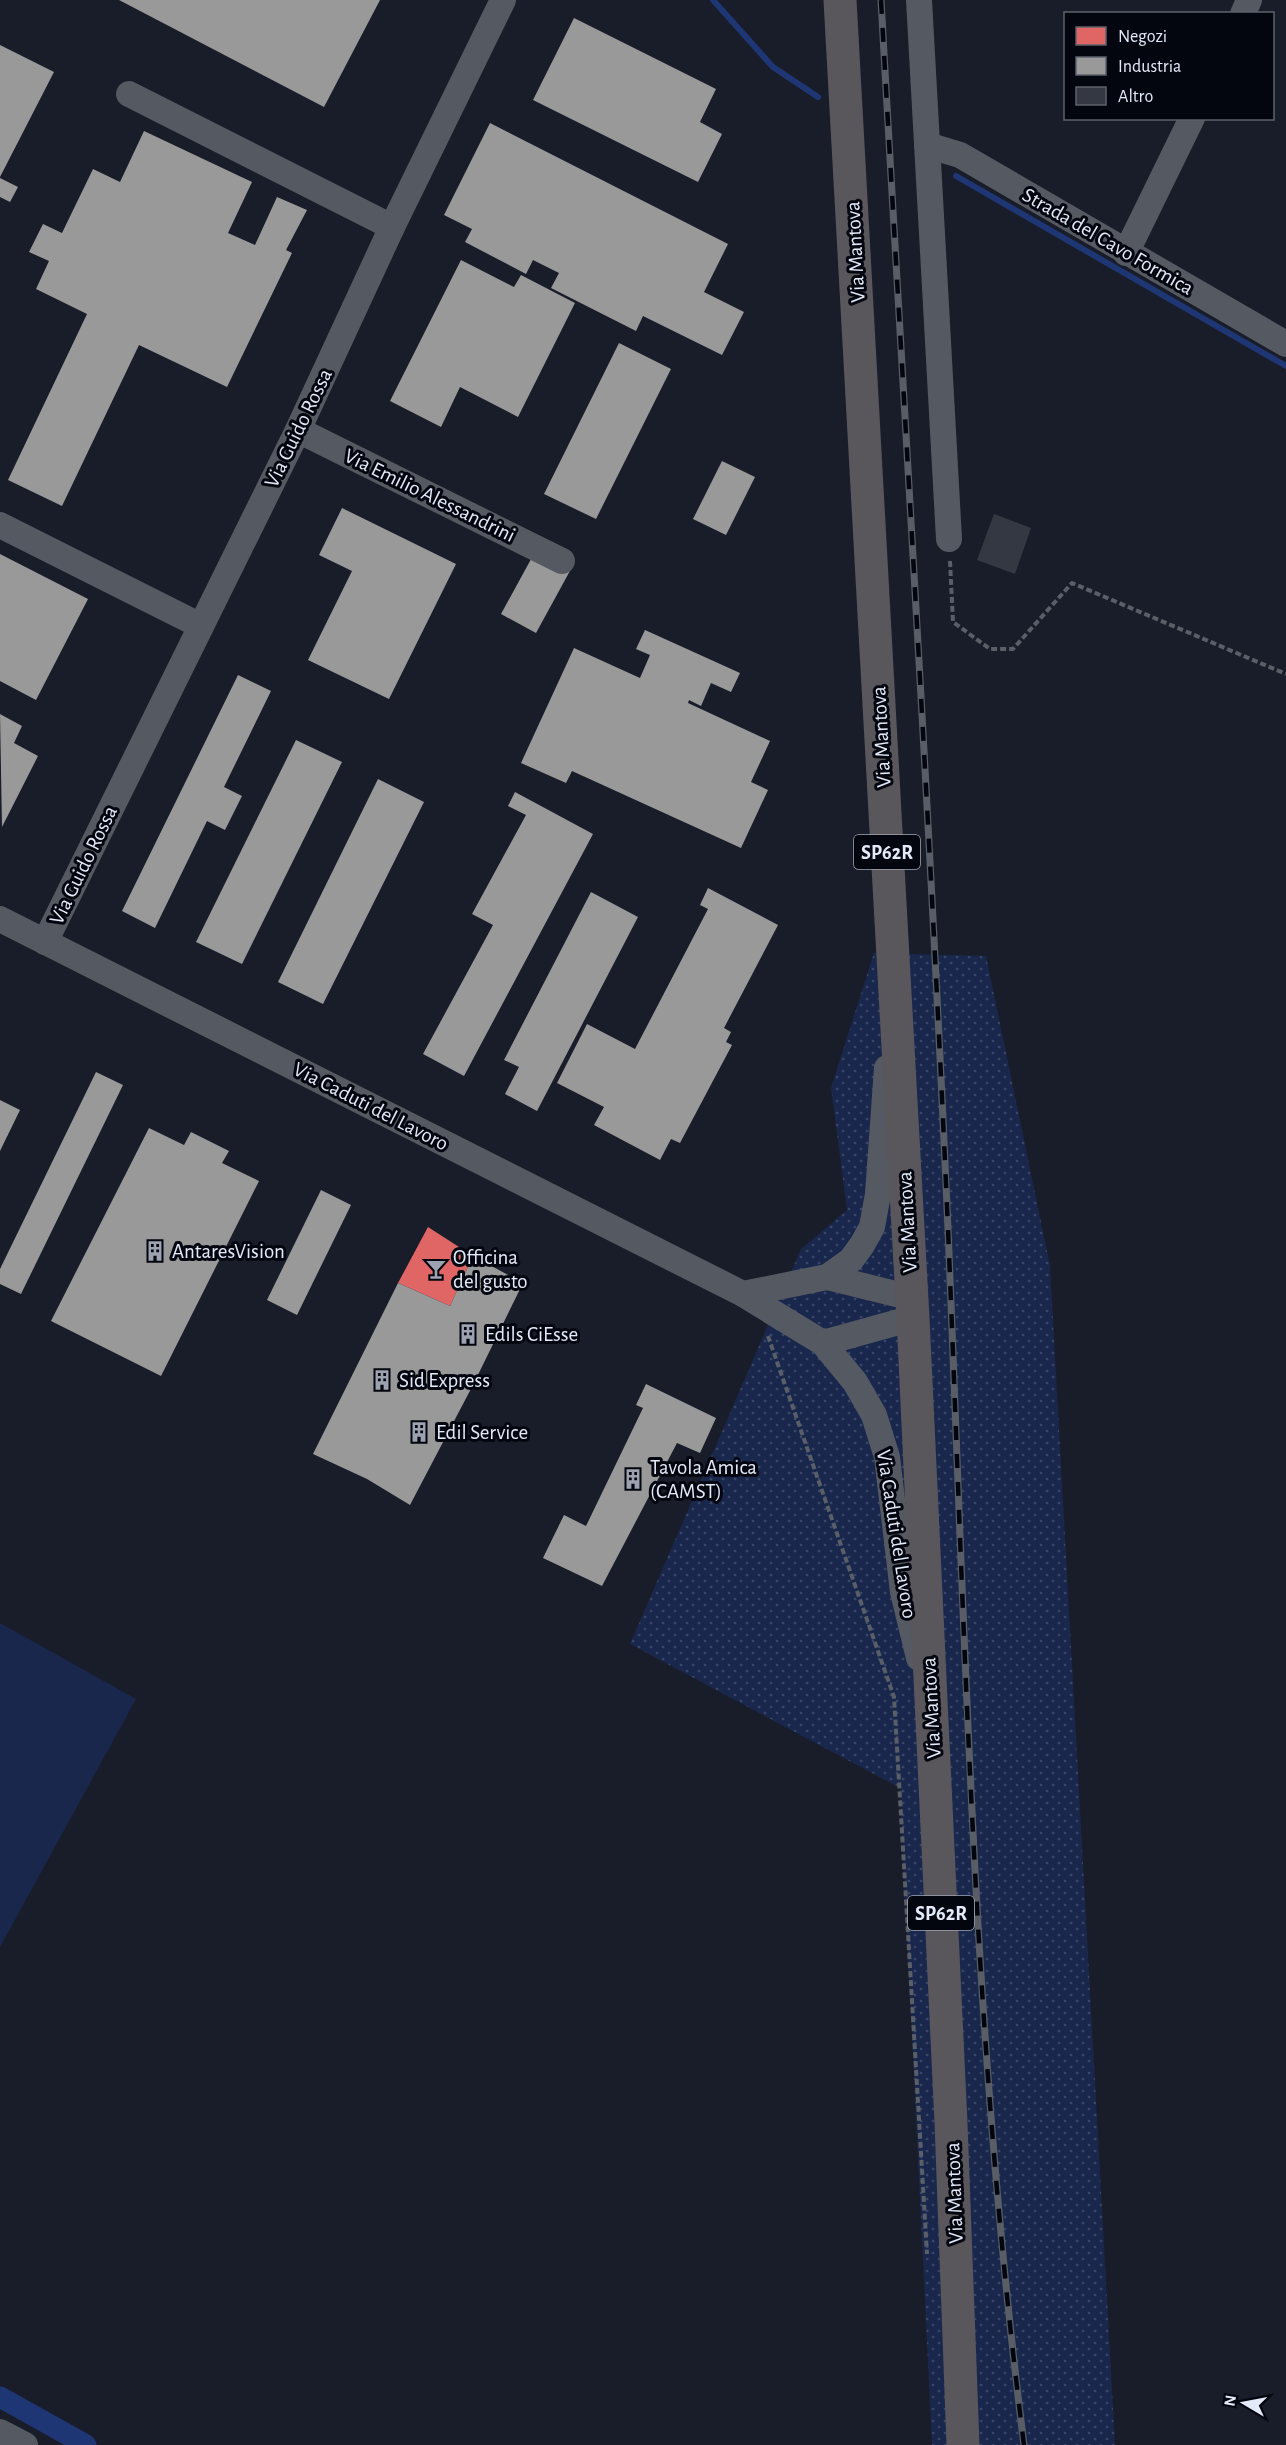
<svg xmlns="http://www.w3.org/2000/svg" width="1286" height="2445" font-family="'Alegreya Sans',sans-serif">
	<defs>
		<pattern id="grass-dots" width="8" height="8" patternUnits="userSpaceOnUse" patternTransform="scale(1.5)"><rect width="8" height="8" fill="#19274d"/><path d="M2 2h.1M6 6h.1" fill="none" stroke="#3a4667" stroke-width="1.8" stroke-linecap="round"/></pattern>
	</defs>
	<rect width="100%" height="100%" fill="#181d29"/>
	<path fill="url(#grass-dots)" d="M874 953 986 956 1050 1266 1115 2445H932L900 1788 630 1644 801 1249 847 1210 831 1088Z"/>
	<path fill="#19274d" d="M0 1623 136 1699 0 1947Z"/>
	<path fill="#e06666" d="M428 1227 473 1256 450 1306 398 1283Z"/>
	<g fill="#999">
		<path d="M119 0H380L324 107Z"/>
		<path d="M574 18 716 89 700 122 722 134 698 182 533 100Z"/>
		<path d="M0 45 54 72 0 177Z"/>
		<path d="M490 123 728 244 704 292 744 312 722 355 643 316 636 331 551 288 559 273 533 260 526 274 465 242 472 229 444 215Z"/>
		<path d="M144 131 252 182 228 233 255 245 277 197 307 210 286 250 292 253 227 387 139 345 62 506 8 480 87 314 36 289 49 261 29 252 43 224 62 233 93 169 120 182Z"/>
		<path d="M0 178 18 187 10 202 0 197Z"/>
		<path d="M461 260 514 287 521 275 575 303 518 417 460 387 441 427 390 401Z"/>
		<path d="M619 343 671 369 596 519 544 494Z"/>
		<path d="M722 461 755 477 726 535 693 519Z"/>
		<path d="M342 508 456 564 389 699 308 660 352 571 319 555Z"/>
		<path d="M536 550 571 569 536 633 501 614Z"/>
		<path d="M0 554 88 599 36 700 0 681Z"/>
		<path d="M645 630 740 673 731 692 711 683 701 706 689 700 688 703 770 741 751 782 768 790 741 848 572 771 566 783 521 763 574 648 640 678 650 655 636 649Z"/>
		<path d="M238 675 271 691 224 787 242 796 225 830 207 821 155 928 122 911Z"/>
		<path d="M0 714 22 726 14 743 38 756 2 827Z"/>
		<path d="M296 740 342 762 242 964 196 942Z"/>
		<path d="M378 779 424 802 323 1004 278 982Z"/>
		<path d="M515 792 593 834 464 1076 423 1054 493 925 472 914 526 815 508 806Z"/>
		<path d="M708 888 778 925 724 1028 731 1032 726 1042 732 1045 680 1143 671 1139 660 1160 594 1125 604 1107 557 1083 587 1024 635 1049 708 909 700 905Z"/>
		<path d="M591 892 638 917 537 1111 505 1094 519 1067 504 1060Z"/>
		<path d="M96 1072 123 1085 21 1294 0 1284V1269Z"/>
		<path d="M0 1100 20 1110 0 1151Z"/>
		<path d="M149 1128 184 1145 191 1132 229 1151 222 1163 259 1181 161 1376 51 1321Z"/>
		<path d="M321 1190 351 1205 297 1315 267 1300Z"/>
		<path d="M473 1256 523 1283 473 1385 410 1505 367 1479 313 1454 398 1283 450 1306Z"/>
		<path d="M646 1384 716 1418 700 1453 677 1443 602 1586 543 1558 564 1515 586 1526 643 1408 636 1405Z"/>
	</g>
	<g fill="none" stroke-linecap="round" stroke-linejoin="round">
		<g stroke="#1f3674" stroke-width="6">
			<path d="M713 0 773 67 818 97"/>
			<path d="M956 176 1286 366"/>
		</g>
		<path stroke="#1f3674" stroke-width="21" d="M0 2397 86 2445"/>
	</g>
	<path fill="#343842" d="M994 514 1031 528 1015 574 977 560Z"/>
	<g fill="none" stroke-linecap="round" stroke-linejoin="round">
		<g stroke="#5a5e67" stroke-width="4" stroke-dasharray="6 3" stroke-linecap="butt">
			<path d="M950 561 953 622 990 649H1013L1072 583 1286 674"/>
			<path d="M768 1336 894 1697 927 2254"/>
		</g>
		<g stroke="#555962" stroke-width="26">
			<path d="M919 0 949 539"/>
			<path d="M1243 14 1249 0"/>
			<path d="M129 94 392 227"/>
			<path d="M927 145 960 155 1286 344"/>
			<path d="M1126 253 1192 118"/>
			<path d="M298 430 562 561"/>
			<path d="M0 525 201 626"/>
			<path d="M0 919 743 1294 823 1343 855 1382 874 1415 887 1457 903 1592 919 1658"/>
			<path d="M45 942 298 430 392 227 503 0"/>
			<path d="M827 1277 912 1298"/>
			<path d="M743 1294 827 1277 851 1260 862 1245 872 1227 878 1194 887 1068"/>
			<path d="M823 1343 913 1318"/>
			<path d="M0 2432 25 2445"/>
		</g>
		<path stroke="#59565c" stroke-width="33" d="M840 0 913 1318 951 2123 963 2445"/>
		<g stroke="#595e66" stroke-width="7">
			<path id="rail" d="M881 0C904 410 930 819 948 1229 965 1635 973 2042 1024 2445"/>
		</g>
		<use href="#rail" stroke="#03060e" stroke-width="4.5" stroke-dasharray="14" stroke-linecap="butt"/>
	</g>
	<defs>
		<g id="building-bare" transform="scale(1.62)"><path d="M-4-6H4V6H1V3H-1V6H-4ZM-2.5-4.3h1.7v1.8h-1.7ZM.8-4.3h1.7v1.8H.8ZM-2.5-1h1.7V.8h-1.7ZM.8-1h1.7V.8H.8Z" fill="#9ca2b0" stroke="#03060e" stroke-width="2.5" paint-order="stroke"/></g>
		<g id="bar-bare" transform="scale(1.62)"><path d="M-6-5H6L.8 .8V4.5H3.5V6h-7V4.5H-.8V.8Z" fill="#9ca2b0" stroke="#03060e" stroke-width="2.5" paint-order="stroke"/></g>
	</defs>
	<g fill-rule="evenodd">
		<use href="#building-bare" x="155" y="1251"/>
		<use href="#bar-bare" x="436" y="1269"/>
		<use href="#building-bare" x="468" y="1334"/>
		<use href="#building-bare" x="382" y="1380"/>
		<use href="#building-bare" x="419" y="1432"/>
		<use href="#building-bare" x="633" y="1479"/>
	</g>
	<g text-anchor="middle" stroke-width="6" stroke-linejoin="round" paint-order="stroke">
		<g fill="#03060e" stroke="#a0a6b2" stroke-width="1.5">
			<rect x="854" y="835" width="66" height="34" rx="4.5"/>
			<rect x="908" y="1896" width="66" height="34" rx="4.5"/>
		</g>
		<g font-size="20" font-weight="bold" fill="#e3eaf9">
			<text x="887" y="859">SP62R</text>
			<text x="941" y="1920">SP62R</text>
		</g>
		<g font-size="21" fill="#e3eaf9" stroke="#03060e">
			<text transform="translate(1108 241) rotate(30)" y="7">Strada del Cavo Formica</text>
			<text transform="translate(855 252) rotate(-93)" y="7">Via Mantova</text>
			<text transform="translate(298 428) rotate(-64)" y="7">Via Guido Rossa</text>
			<text transform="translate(430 495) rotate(26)" y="7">Via Emilio Alessandrini</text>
			<text transform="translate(881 737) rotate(-93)" y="7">Via Mantova</text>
			<text transform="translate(83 865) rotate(-64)" y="7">Via Guido Rossa</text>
			<text transform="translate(371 1106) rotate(27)" y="7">Via Caduti del Lavoro</text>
			<text transform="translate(907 1222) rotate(-93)" y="7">Via Mantova</text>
			<text transform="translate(897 1534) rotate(81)" y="7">Via Caduti del Lavoro</text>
			<text transform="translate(931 1708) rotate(-93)" y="7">Via Mantova</text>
			<text transform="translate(954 2193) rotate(-92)" y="7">Via Mantova</text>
		</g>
		<g font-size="21" fill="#e3eaf9" stroke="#03060e" text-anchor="start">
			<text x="172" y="1258">AntaresVision</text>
			<text x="453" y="1264">Officina<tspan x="453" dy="24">del gusto</tspan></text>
			<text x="485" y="1341">Edils CiEsse</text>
			<text x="399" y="1387">Sid Express</text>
			<text x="436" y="1439">Edil Service</text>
			<text x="650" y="1474">Tavola Amica<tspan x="650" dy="24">(CAMST)</tspan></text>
		</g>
	</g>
	<rect x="1064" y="12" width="210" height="108" fill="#03060e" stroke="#5d616c" stroke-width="1.5"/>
	<rect x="1076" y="27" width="30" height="18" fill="#e06666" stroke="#5d616c" stroke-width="1.5"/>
	<text x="1118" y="42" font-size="18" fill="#e3eaf9">Negozi</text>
	<rect x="1076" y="57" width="30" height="18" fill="#999999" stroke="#5d616c" stroke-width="1.5"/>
	<text x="1118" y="72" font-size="18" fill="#e3eaf9">Industria</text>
	<rect x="1076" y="87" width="30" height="18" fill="#343842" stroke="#5d616c" stroke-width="1.5"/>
	<text x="1118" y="102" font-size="18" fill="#e3eaf9">Altro</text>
	<g transform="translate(1244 2403) rotate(280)" stroke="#03060e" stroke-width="4.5" paint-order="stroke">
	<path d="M0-4.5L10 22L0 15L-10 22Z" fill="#e3eaf9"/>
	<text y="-9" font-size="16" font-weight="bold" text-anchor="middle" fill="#e3eaf9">N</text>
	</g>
</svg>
